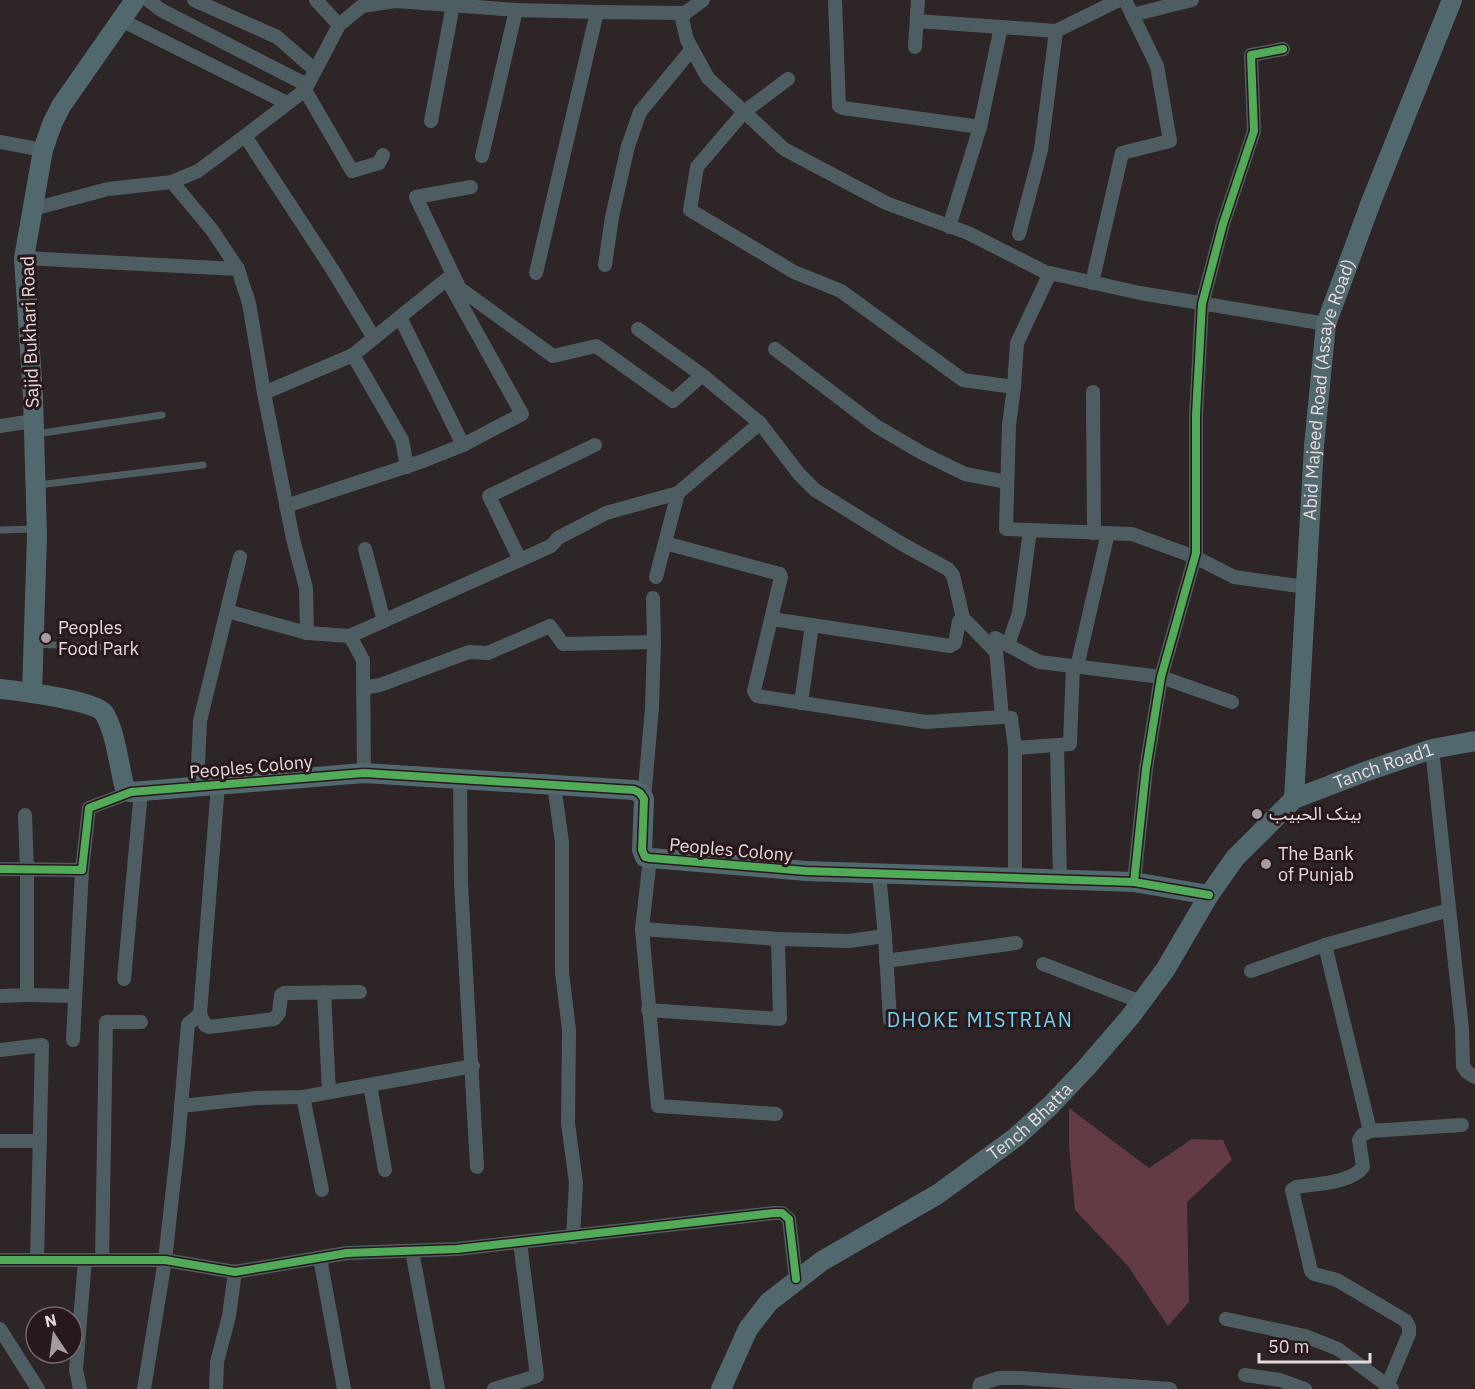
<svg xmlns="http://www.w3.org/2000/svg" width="1475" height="1389" font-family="'IBM Plex Sans','Noto Sans Arabic',sans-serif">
	<rect width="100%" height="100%" fill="#2e2527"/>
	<path fill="#623b44" d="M1069 1108 1149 1168 1192 1139 1223 1140 1232 1160 1187 1202 1189 1302 1168 1326 1128 1266 1075 1210 1069 1147Z"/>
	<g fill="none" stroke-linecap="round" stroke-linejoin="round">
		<g stroke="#4d5d62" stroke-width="7">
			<path d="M36 434 162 415"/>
			<path d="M38 485 203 465"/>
			<path d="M0 530 36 529"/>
			<path d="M35 644 113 648"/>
		</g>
		<g stroke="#4d5d62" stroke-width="14">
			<path d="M148 0 161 10 307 85"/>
			<path d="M194 0 277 37 315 70"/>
			<path d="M316 0 339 25"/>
			<path d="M703 0 685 13 682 19 687 40 708 78 784 149 886 203 968 233 1045 272 1140 293 1326 324"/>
			<path d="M835 0 839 106 843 108 980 127"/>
			<path d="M1132 15 1192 0"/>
			<path d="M121 20 287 103"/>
			<path d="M917 21 1001 27"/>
			<path d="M915 47 918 0"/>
			<path d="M788 79 744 112 697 167 690 210 794 272 841 291 963 380 1014 387"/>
			<path d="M305 90 339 25 362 6 396 1 516 10"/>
			<path d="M431 121 453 5"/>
			<path d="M245 136 305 90 352 171 379 163 383 155"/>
			<path d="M0 142 43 150"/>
			<path d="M482 156 516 10 597 12"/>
			<path d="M172 182 212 230 238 269 243 285 249 303 264 393 293 539 306 588 307 633 227 611"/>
			<path d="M33 209 108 189 172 182 198 171 245 136 332 269 374 338"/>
			<path d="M949 227 980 127 1001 27 1056 31"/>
			<path d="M1019 234 1041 150 1056 31 1119 0"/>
			<path d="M24 258 238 269"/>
			<path d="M605 265 612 217 628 146 640 112 692 49"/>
			<path d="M536 273 597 12 685 13"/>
			<path d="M451 282 553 356 596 346 673 401 702 375"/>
			<path d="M1092 283 1122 153 1170 141 1157 66 1125 0"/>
			<path d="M459 287 416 197 471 187"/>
			<path d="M400 317 463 445"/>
			<path d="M638 329 702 375 760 423 799 474 815 490 902 544 948 569 953 575 963 618 996 652"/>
			<path d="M775 349 876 426 922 453 965 474 1007 482"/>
			<path d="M353 355 402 440 407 467"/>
			<path d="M1093 392 1094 533"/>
			<path d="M264 393 353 355 447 279 522 414 463 445 423 461 286 506"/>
			<path d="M0 426 33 421"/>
			<path d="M1030 530 1006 529 1009 425 1014 387 1017 343 1050 273"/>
			<path d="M665 543 780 574 781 577 754 691 757 696 926 722 1002 717"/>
			<path d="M365 549 384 621"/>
			<path d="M520 560 489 496 595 445"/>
			<path d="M656 577 678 493"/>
			<path d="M772 619 950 646 955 643 959 621 963 618"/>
			<path d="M307 633 350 636 551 546 558 538 606 513 678 493 760 423"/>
			<path d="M350 636 363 660 364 773"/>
			<path d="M1008 645 1019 613 1030 530 1132 534 1195 557 1234 577 1306 587"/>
			<path d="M1077 667 1108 533"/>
			<path d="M363 688 380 685 469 652 488 653 550 626 563 644 654 642 653 598"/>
			<path d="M801 703 812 625"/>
			<path d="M1015 748 1011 718 1002 717 995 638 1039 662 1073 666"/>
			<path d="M1432 749 1462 1029 1463 1066 1467 1072 1475 1077"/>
			<path d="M460 778 461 884 477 1167"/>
			<path d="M554 785 562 842V972L569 1030 568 1123 576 1183 573 1237"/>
			<path d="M197 787 200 721 240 557"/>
			<path d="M644 799 652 708 654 642"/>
			<path d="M650 858 642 929 658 1106 776 1114"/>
			<path d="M0 869 82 870 89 808 131 792"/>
			<path d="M1015 878V748L1057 745"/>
			<path d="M1060 879 1057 745 1070 744 1073 666 1161 677 1232 702"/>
			<path d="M1134 882 1146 769 1161 677 1196 553V415L1202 304 1223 224 1254 131 1251 55 1283 49"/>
			<path d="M642 929 778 939"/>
			<path d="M885 936 890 1020"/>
			<path d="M1325 945 1370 1131"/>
			<path d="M886 961 1016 943"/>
			<path d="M1043 964 1141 1002"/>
			<path d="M1251 971 1325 945 1449 910"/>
			<path d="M124 979 141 791"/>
			<path d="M324 992 329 1092"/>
			<path d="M27 995 75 996"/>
			<path d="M0 996 27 995V870L25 815"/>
			<path d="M648 1010 780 1019 778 939 849 941 885 936 879 874"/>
			<path d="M200 1014 205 1025 209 1027 274 1019 279 1013 281 995 284 993 360 992"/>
			<path d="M73 1040 82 870"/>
			<path d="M0 1050 42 1045 37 1260"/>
			<path d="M370 1085 385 1170"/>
			<path d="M303 1097 322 1190"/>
			<path d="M181 1106 256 1098 303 1097 473 1066"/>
			<path d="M0 1141H40"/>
			<path d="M412 1251 438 1389"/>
			<path d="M320 1258 344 1389"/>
			<path d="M0 1260H165L235 1272 347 1253 457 1249 774 1213H782L789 1219 796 1279"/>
			<path d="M102 1260 106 1022H141"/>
			<path d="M1226 1319 1305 1336 1338 1349 1392 1389"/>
			<path d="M0 1329 38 1389"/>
			<path d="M1245 1375 1280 1380 1305 1389"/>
			<path d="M80 1389 76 1370 85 1260"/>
			<path d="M144 1389 165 1260 178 1143 188 1024 200 1014 218 785"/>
			<path d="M216 1389 217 1362 229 1316 235 1272"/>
			<path d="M494 1389 537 1376 520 1242"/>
			<path d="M979 1389 980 1384 999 1378H1021L1170 1389"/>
			<path d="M1386 1389 1409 1334V1327L1406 1321 1337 1280 1314 1274 1311 1271 1292 1190 1296 1187C1314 1184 1352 1183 1363 1167L1359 1140 1362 1135 1370 1131 1462 1125"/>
		</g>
		<g stroke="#52686f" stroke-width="20">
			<path d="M0 689C19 691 94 700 104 713 115 730 119 765 124 785L127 791 131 792 364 773 634 790 640 793 644 799 642 850 645 857 650 858 806 871 1134 882 1209 895"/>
			<path d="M32 693 37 536 33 397 24 258 43 150 52 124 61 106 135 0"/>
			<path id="s1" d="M1294 799 1314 446 1326 324 1371 202 1452 0"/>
			<path id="s2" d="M721 1389 748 1329 769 1302 822 1261 938 1194 1016 1137 1051 1105 1086 1068 1130 1017 1165 970 1209 895 1235 858 1294 799 1367 771 1432 749 1475 741"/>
		</g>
		<g stroke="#28171b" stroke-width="11">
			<g id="cycleway">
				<path d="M0 869 82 870 89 808 131 792 364 773 634 790 640 793 644 799 642 850 645 857 650 858 806 871 1134 882 1209 895"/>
				<path d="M1134 882 1146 769 1161 677 1196 553V415L1202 304 1223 224 1254 131 1251 55 1283 49"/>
				<path d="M0 1260H165L235 1272 347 1253 457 1249 774 1213H782L789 1219 796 1279"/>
			</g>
		</g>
		<use href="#cycleway" stroke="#51ab58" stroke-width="8"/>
	</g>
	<g fill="#a69b9d" stroke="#28171b" stroke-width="2">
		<circle cx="46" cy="638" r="6"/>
		<circle cx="1257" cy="814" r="6"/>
		<circle cx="1266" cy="864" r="6"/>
	</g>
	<g text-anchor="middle" stroke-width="6" stroke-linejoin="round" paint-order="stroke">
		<g font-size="18" fill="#e7dadc" stroke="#28171b">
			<text transform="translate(30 332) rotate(-92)" y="6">Sajid Bukhari Road</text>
			<text dy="6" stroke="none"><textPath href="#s1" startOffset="412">Abid Majeed Road (Assaye Road)</textPath></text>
			<text transform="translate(251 767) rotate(-5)" y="6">Peoples Colony</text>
			<text dy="6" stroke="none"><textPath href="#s2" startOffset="933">Tanch Road1</textPath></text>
			<text transform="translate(731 850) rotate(5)" y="6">Peoples Colony</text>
			<text dy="6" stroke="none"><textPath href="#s2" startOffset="418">Tench Bhatta</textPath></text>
		</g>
		<g font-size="18" fill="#e7dadc" stroke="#28171b" text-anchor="start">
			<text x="58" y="634">Peoples<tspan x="58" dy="21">Food Park</tspan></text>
			<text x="1269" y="820">بينک الحبيب</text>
			<text x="1278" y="860">The Bank<tspan x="1278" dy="21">of Punjab</tspan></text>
		</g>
		<g font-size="20" letter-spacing="1.5" fill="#70d2ee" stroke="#28171b">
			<text x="980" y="1027">DHOKE MISTRIAN</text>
		</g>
	</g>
	<g transform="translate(54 1335) rotate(347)"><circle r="28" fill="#28171b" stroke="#746568" stroke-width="1.5"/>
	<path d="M0-4.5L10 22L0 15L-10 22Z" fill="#a69b9d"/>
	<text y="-9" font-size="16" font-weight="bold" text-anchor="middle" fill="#e7dadc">N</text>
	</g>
	<path d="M1259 1353v9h111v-9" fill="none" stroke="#e7dadc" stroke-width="3"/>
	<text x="1268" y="1353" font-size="18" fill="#e7dadc" stroke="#28171b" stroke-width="4.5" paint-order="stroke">50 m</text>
</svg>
